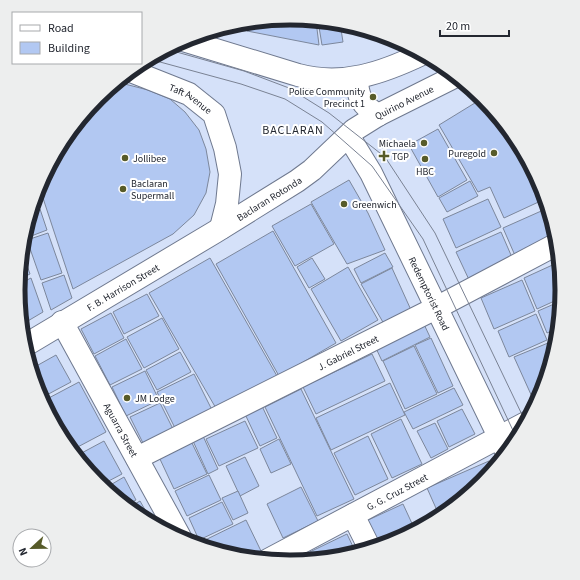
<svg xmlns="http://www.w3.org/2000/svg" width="580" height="580" font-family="'Source Sans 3',sans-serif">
	<rect width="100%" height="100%" fill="#d5e1f9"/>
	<g fill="#b2c8f2" stroke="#7c879c">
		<path d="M290 18 316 21 319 45 247 31 248 22Z"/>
		<path d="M318 21 340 23 343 42 322 45Z"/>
		<path d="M117 82 148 90 170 99 185 112 199 130 206 149 210 172 206 193 194 215 173 234 73 289 39 186 64 139 98 98Z"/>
		<path d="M483 98 516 139 541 186 545 199 504 218 490 187 478 192 439 125Z"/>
		<path d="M438 129 467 180 438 197 409 145Z"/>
		<path d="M349 180 368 213 385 250 347 264 311 202Z"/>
		<path d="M470 181 478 196 447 212 439 198Z"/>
		<path d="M36 196 40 207 31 210Z"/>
		<path d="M488 199 501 227 456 248 443 219Z"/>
		<path d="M311 204 334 244 295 266 272 226Z"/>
		<path d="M548 208 556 236 517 260 503 228Z"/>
		<path d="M40 209 47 230 26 238 24 233 31 212Z"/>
		<path d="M273 231 336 343 279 376 216 264Z"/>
		<path d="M501 232 514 262 471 284 456 252Z"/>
		<path d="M48 233 62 273 41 280 27 240Z"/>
		<path d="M22 251 30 274 19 279Z"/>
		<path d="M385 253 393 267 361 283 354 269Z"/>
		<path d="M210 258 277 376 217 410 149 293Z"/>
		<path d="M312 258 325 279 309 288 297 267Z"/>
		<path d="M559 262 561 298 537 309 524 278Z"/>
		<path d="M348 267 378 320 341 341 311 289Z"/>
		<path d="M392 268 411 310 384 324 361 284Z"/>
		<path d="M64 275 72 298 51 310 42 283Z"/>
		<path d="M31 278 43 312 21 325 19 284Z"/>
		<path d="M522 280 535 311 494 329 481 298Z"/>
		<path d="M147 294 159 316 124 334 113 312Z"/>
		<path d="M561 301 558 328 547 333 538 311Z"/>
		<path d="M111 313 124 338 94 354 81 329Z"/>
		<path d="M536 314 547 340 509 357 498 331Z"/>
		<path d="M162 318 179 349 144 368 127 337Z"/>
		<path d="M422 320 430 337 382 361 374 344Z"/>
		<path d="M558 335 557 343 554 351 549 339Z"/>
		<path d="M431 338 453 386 438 393 415 345Z"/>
		<path d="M126 339 142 369 110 385 95 356Z"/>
		<path d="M548 343 553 354 541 394 533 399 514 357Z"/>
		<path d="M414 346 437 394 405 409 383 361Z"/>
		<path d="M180 352 191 372 157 390 146 370Z"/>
		<path d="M372 354 385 381 316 414 303 387Z"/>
		<path d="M56 355 71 382 41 398 31 369Z"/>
		<path d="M145 371 159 400 126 416 112 387Z"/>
		<path d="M194 374 212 410 175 428 157 392Z"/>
		<path d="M79 382 106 432 72 450 45 400Z"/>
		<path d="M390 383 405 415 331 450 316 418Z"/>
		<path d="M454 388 463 405 413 429 404 412Z"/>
		<path d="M301 389 354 499 317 516 265 407Z"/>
		<path d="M160 403 173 429 143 443 130 417Z"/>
		<path d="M262 406 277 438 260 446 245 414Z"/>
		<path d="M462 409 475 434 449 447 437 421Z"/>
		<path d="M401 419 422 464 392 478 371 434Z"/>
		<path d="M245 421 258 448 219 466 206 439Z"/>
		<path d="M435 423 448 449 431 458 417 431Z"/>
		<path d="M203 436 218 469 208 474 193 441Z"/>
		<path d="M368 436 388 479 355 495 334 453Z"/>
		<path d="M279 439 291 464 271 473 260 449Z"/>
		<path d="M104 441 122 474 101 485 76 456Z"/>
		<path d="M191 441 207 474 174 489 159 457Z"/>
		<path d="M245 457 259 486 240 496 226 466Z"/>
		<path d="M489 461 493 469 482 482 446 512 439 515 427 488Z"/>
		<path d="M209 475 221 500 187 516 175 491Z"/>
		<path d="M124 477 136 500 126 505 110 492 107 487Z"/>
		<path d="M301 487 318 521 283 538 267 504Z"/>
		<path d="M238 491 248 513 233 520 222 498Z"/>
		<path d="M140 501 152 522 151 523 128 508Z"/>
		<path d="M222 502 233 524 199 540 189 518Z"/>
		<path d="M403 504 415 530 394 541 377 547 366 521Z"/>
		<path d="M246 520 261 551 247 558 237 557 203 547 201 542Z"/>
		<path d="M347 534 356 553 343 557 289 562Z"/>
	</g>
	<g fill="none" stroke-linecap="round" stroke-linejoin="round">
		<g stroke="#6f798f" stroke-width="24">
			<g id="street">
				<path id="s1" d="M349 137 371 173 507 453"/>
				<path id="s2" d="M62 322 181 539"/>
				<path id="s3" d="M137 458 436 308 557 244"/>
				<path d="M353 515 370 549"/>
				<path id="s4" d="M268 560 526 423"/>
			</g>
		</g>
		<g stroke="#6f798f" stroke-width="24">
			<g id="secondary">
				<path d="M183 40 298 75C343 87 382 73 422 54"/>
				<path id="s5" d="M131 71 189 94 214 114 225 148 230 174 227 204 221 228"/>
				<path d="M357 78C357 96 362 106 378 115"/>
				<path id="s6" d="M24 346 215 232 297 181 312 170 354 130 378 115 456 76"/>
			</g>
		</g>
		<use href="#street" stroke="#fff" stroke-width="22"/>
		<use href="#secondary" stroke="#fff" stroke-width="22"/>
		<g stroke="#7a8293" stroke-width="1">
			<path d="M166 49 244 71 289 88 329 113 385 157 435 233 526 423"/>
			<path d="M149 59 241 84 285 99 322 122 372 166 423 239 517 439"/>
		</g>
	</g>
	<g fill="#575b29" stroke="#fff" stroke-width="1.5">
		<circle cx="373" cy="97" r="4"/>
		<circle cx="424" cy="143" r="4"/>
		<circle cx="494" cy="153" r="4"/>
		<path d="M382 150h4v4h4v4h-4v4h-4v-4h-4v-4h4z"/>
		<circle cx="125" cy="158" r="4"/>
		<circle cx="425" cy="159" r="4"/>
		<circle cx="123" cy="189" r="4"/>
		<circle cx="344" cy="204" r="4"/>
		<circle cx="127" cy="398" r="4"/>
	</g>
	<g text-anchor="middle" stroke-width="4" stroke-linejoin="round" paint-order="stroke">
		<g font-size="10" fill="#232730" stroke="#fff" text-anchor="start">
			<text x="365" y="95" text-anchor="end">Police Community<tspan x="365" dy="12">Precinct 1</tspan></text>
			<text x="416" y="147" text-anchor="end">Michaela</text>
			<text x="486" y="157" text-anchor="end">Puregold</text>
			<text x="392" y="160">TGP</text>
			<text x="133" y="162">Jollibee</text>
			<text x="425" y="175" text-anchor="middle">HBC</text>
			<text x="131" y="187">Baclaran<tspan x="131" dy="12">Supermall</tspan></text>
			<text x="352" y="208">Greenwich</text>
			<text x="135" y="402">JM Lodge</text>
		</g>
		<g font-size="10" fill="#232730" stroke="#fff">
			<text dy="4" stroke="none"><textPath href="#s5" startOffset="66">Taft Avenue</textPath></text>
			<text dy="4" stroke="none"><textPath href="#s6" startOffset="453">Quirino Avenue</textPath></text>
			<text dy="4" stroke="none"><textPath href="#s6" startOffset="286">Baclaran Rotonda</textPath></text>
			<text dy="4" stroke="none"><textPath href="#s6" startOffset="115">F. B. Harrison Street</textPath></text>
			<text dy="4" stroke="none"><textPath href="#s1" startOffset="176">Redemptorist Road</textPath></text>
			<text dy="4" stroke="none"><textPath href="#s3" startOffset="236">J. Gabriel Street</textPath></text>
			<text dy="4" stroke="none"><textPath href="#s2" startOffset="123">Aguarra Street</textPath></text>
			<text dy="4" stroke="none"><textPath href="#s4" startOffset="146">G. G. Cruz Street</textPath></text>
		</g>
		<g font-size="12" letter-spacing="1" fill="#232730" stroke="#fff">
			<text x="293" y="134">BACLARAN</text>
		</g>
	</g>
	<path d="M0 0H580V580H0ZM25 290a265 265 0 1 1 530 0a265 265 0 1 1-530 0Z" fill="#edeeee" fill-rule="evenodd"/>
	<path fill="none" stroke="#232730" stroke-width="5" d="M25 290a265 265 0 1 1 530 0a265 265 0 1 1-530 0Z"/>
	<rect x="12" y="12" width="130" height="52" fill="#ffffff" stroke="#a7a9ac"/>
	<rect x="20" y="25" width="20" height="6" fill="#ffffff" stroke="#a7a9ac"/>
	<text x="48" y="32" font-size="12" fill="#232730">Road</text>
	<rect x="20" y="42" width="20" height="12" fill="#b2c8f2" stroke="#a7a9ac"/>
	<text x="48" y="52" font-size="12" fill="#232730">Building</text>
	<g transform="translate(32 548) rotate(248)"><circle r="19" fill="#ffffff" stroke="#a7a9ac"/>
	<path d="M0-3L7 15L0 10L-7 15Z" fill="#575b29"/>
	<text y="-6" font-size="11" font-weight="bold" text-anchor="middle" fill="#232730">N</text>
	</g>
	<path d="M440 30v6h69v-6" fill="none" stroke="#232730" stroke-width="2"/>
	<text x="446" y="30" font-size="12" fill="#232730" stroke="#ffffff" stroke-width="3" paint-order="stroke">20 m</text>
</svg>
